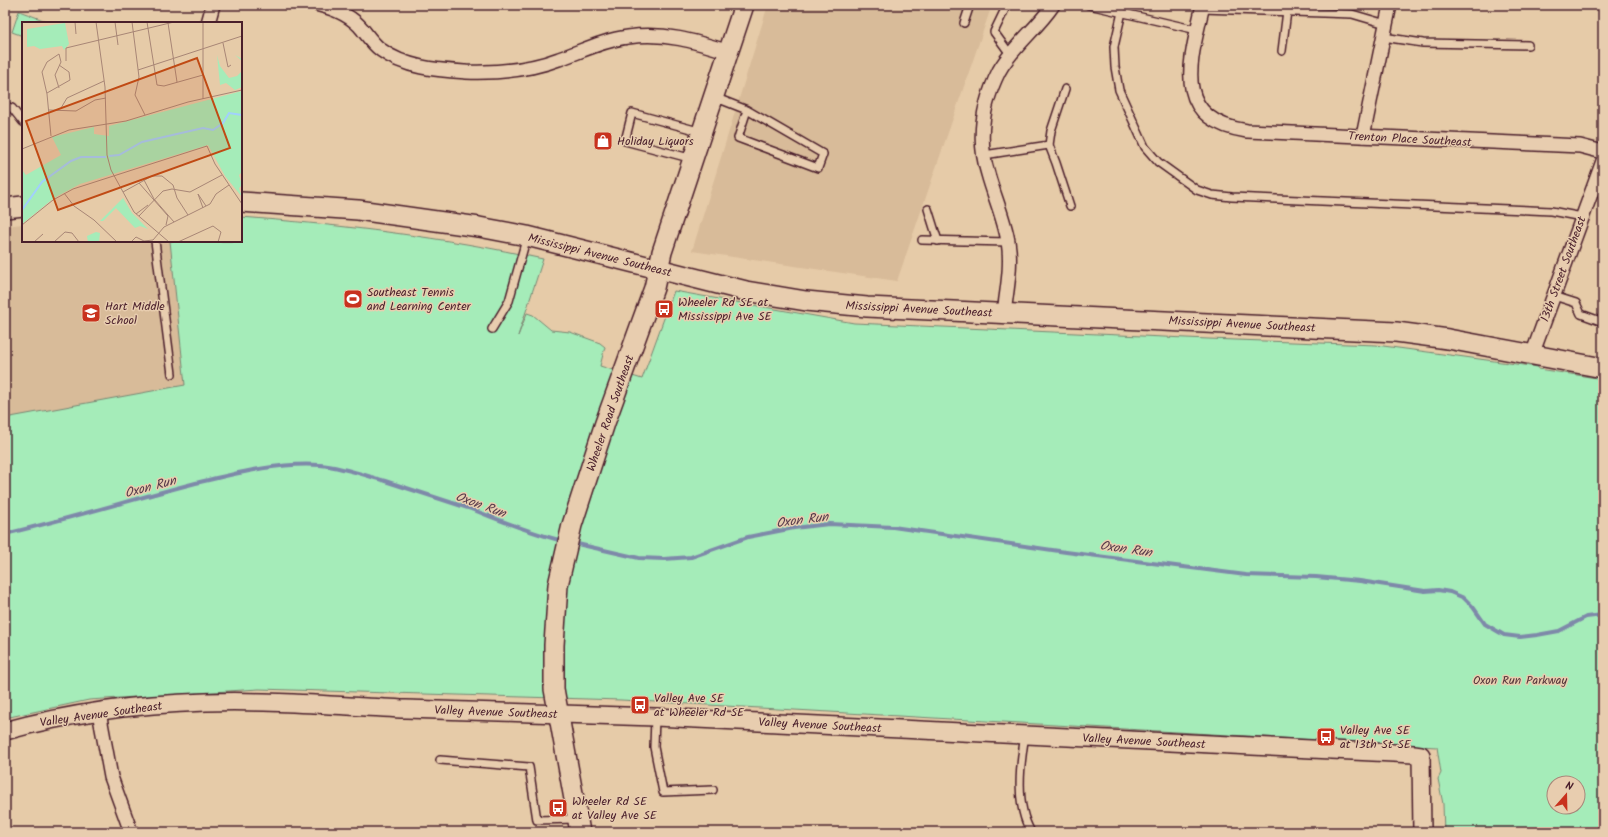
<svg xmlns="http://www.w3.org/2000/svg" width="1608" height="837" font-family="Kalam,sans-serif">
	<rect width="100%" height="100%" fill="#e6cba8"/>
	<filter id="ink" filterUnits="userSpaceOnUse"><feTurbulence type="fractalNoise" baseFrequency=".025" numOctaves="2"/><feDisplacementMap in="SourceGraphic" scale="8" xChannelSelector="R" yChannelSelector="G"/><feConvolveMatrix kernelMatrix="1 2 1 2 8 2 1 2 1" color-interpolation-filters="sRGB"/></filter>
	<g filter="url(#ink)">
		<g fill="#d8bb99">
			<path d="M768 5H992L897 281 692 251Z"/>
			<path d="M23 224V241H170L185 385 5 419V226Z"/>
		</g>
		<g fill="#a5ecb9" stroke="#788672" fill-rule="evenodd">
			<path d="M19 11 46 21 45 23H23V36L12 32Z"/>
			<path d="M241 217C343 225 443 237 543 259L518 336 527 313 533 315 551 330 570 332 600 343 605 347 600 366 642 379 674 291 854 323 1208 339 1376 345 1538 367V369L1603 379V832H1444L1443 804 1438 779 1441 773 1437 747 621 700 259 689 89 700 5 718V418L185 385 170 241H241ZM1554 783H1578V807H1554Z"/>
		</g>
		<g fill="none" stroke-linecap="round" stroke-linejoin="round">
			<g stroke="#7e89a9" stroke-width="4">
				<path d="M5 534C68 519 130 500 192 484 234 474 276 462 320 465 343 467 364 475 385 481 413 490 441 499 468 508 500 520 530 533 563 541"/>
				<path d="M573 543 639 558 664 559 691 557 748 537 794 528 829 524 893 527 1066 552 1246 575 1316 577 1360 581 1425 591 1438 590 1450 592 1464 598 1473 607 1485 624 1504 635 1520 637 1537 635 1559 631 1586 617 1603 615"/>
			</g>
			<g stroke="#4a1f2b" stroke-width="10">
				<g id="service">
					<path d="M1007 5 994 32 1010 54"/>
					<path d="M1089 5 1197 30"/>
					<path d="M1202 9 1352 14 1386 24"/>
					<path d="M1122 12 1114 47 1115 67 1119 90 1145 147 1158 162 1197 190 1212 195 1232 197 1551 211 1582 217"/>
					<path d="M964 23 970 5"/>
					<path d="M1383 37 1423 43 1528 45"/>
					<path d="M1282 51 1287 11"/>
					<path d="M714 97 747 110 823 154 818 168 738 138 747 110"/>
					<path d="M5 106 12 108 23 122"/>
					<path d="M1049 145 1056 163 1070 206"/>
					<path d="M984 155 1049 145 1051 131 1065 89"/>
					<path d="M693 159 625 141 632 113 702 132"/>
					<path d="M928 209 938 241"/>
					<path d="M922 240 1008 242"/>
					<path d="M155 241 172 374"/>
					<path d="M1554 296 1576 303 1581 314 1603 322"/>
					<path d="M492 329 509 301 527 236"/>
					<path d="M655 717 654 747 663 792 713 790"/>
					<path d="M1025 735C1020 765 1015 805 1031 832"/>
					<path d="M440 760 529 767 537 820 576 819"/>
				</g>
			</g>
			<g stroke="#4a1f2b" stroke-width="16">
				<g id="minor">
					<path d="M319 5C336 9 352 16 363 30 369 38 374 45 381 50 405 68 438 70 466 72 496 73 530 70 559 59 582 51 604 40 628 37 664 32 695 41 729 52"/>
					<path d="M1203 5C1191 59 1169 119 1247 131L1580 146 1603 152"/>
					<path d="M208 23 213 5"/>
					<path d="M1363 136 1390 5"/>
					<path d="M1004 313C1007 289 1012 265 1008 241 1004 218 994 196 988 174 977 139 983 103 999 71 1013 46 1037 29 1053 5"/>
					<path d="M1532 355 1603 161"/>
					<path d="M99 712 111 777 131 832"/>
				</g>
			</g>
			<g stroke="#4a1f2b" stroke-width="20">
				<path id="tertiary" d="M5 731C70 713 139 704 206 702 273 700 340 706 406 709 489 712 572 714 655 717L1414 754 1421 755 1422 832"/>
			</g>
			<g stroke="#4a1f2b" stroke-width="22">
				<g id="secondary">
					<path d="M241 202 358 210 479 227 527 236 746 291 806 301 867 307 1396 332 1448 339 1603 368"/>
					<path d="M5 208 23 206"/>
					<path d="M580 832 554 689V645L558 585 572 525 605 423 654 288 662 252 744 5"/>
				</g>
			</g>
			<use href="#service" stroke="#e8cdaf" stroke-width="7"/>
			<use href="#minor" stroke="#e8cdaf" stroke-width="13"/>
			<use href="#tertiary" stroke="#e8cdaf" stroke-width="17"/>
			<use href="#secondary" stroke="#e8cdaf" stroke-width="19"/>
		</g>
	</g>
	<defs>
		<g id="shop-square" transform="scale(1)"><rect x="-9" y="-9" width="18" height="18" rx="4" fill="#c8321e" stroke="#e8cdaf"/><path d="M-5-2.5h2.3a2.7 3.5 0 0 1 5.4 0H5L5.5 6h-11ZM-1.5-2.5h3a1.5 2.3 0 0 0-3 0Z" fill="#fff"/></g>
		<g id="stadium-square" transform="scale(1)"><rect x="-9" y="-9" width="18" height="18" rx="4" fill="#c8321e" stroke="#e8cdaf"/><path d="M0-5a6.5 5 0 1 0 0 10a6.5 5 0 1 0 0-10ZM-3.5-1.8h7v3.6h-7Z" fill="#fff"/></g>
		<g id="bus-square" transform="scale(1)"><rect x="-9" y="-9" width="18" height="18" rx="4" fill="#c8321e" stroke="#e8cdaf"/><path d="M-5-6H5V4H4V6H2V4H-2V6H-4V4H-5ZM-3.5-4V0h7V-4ZM-3.5 1.2v1.5H-2V1.2ZM2 1.2v1.5H3.5V1.2Z" fill="#fff"/></g>
		<g id="school-square" transform="scale(1)"><rect x="-9" y="-9" width="18" height="18" rx="4" fill="#c8321e" stroke="#e8cdaf"/><path d="M0-5L7-2L0 1L-7-2ZM-4 1L0 2.5L4 1V4Q0 6-4 4Z" fill="#fff"/></g>
	</defs>
	<g fill-rule="evenodd">
		<use href="#shop-square" x="603" y="141"/>
		<use href="#stadium-square" x="353" y="299"/>
		<use href="#bus-square" x="664" y="309"/>
		<use href="#school-square" x="91" y="313"/>
		<use href="#bus-square" x="640" y="705"/>
		<use href="#bus-square" x="1326" y="737"/>
		<use href="#bus-square" x="558" y="808"/>
	</g>
	<g text-anchor="middle" stroke-width="3" stroke-linejoin="round" paint-order="stroke">
		<g font-size="12" fill="#4a1f2b" stroke="#e8cdaf">
			<text transform="translate(1410 139) rotate(3)" y="4">Trenton Place Southeast</text>
			<text transform="translate(600 255) rotate(14)" y="4">Mississippi Avenue Southeast</text>
			<text transform="translate(1563 269) rotate(-70)" y="4">13th Street Southeast</text>
			<text transform="translate(919 309) rotate(3)" y="4">Mississippi Avenue Southeast</text>
			<text transform="translate(1242 324) rotate(3)" y="4">Mississippi Avenue Southeast</text>
			<text transform="translate(610 413) rotate(-71)" y="4">Wheeler Road Southeast</text>
			<text transform="translate(496 712) rotate(2)" y="4">Valley Avenue Southeast</text>
			<text transform="translate(101 714) rotate(-8)" y="4">Valley Avenue Southeast</text>
			<text transform="translate(820 725) rotate(3)" y="4">Valley Avenue Southeast</text>
			<text transform="translate(1144 741) rotate(3)" y="4">Valley Avenue Southeast</text>
		</g>
		<g font-size="12" fill="#4a1f2b" stroke="#e8cdaf" text-anchor="start">
			<text x="617" y="145">Holiday Liquors</text>
			<text x="367" y="296">Southeast Tennis<tspan x="367" dy="14">and Learning Center</tspan></text>
			<text x="678" y="306">Wheeler Rd SE at<tspan x="678" dy="14">Mississippi Ave SE</tspan></text>
			<text x="105" y="310">Hart Middle<tspan x="105" dy="14">School</tspan></text>
			<text x="654" y="702">Valley Ave SE<tspan x="654" dy="14">at Wheeler Rd SE</tspan></text>
			<text x="1340" y="734">Valley Ave SE<tspan x="1340" dy="14">at 13th St SE</tspan></text>
			<text x="572" y="805">Wheeler Rd SE<tspan x="572" dy="14">at Valley Ave SE</tspan></text>
		</g>
		<g font-size="12" fill="#533439" stroke="#e8cdaf">
			<text x="1520" y="684">Oxon Run Parkway</text>
		</g>
		<g font-size="13" font-style="italic" fill="#573a4a" stroke="#e8cdaf">
			<text transform="translate(150 486) rotate(-15)" y="5">Oxon Run</text>
			<text transform="translate(481 504) rotate(20)" y="5">Oxon Run</text>
			<text transform="translate(802 519) rotate(-7)" y="5">Oxon Run</text>
			<text transform="translate(1126 548) rotate(8)" y="5">Oxon Run</text>
		</g>
	</g>
	<g transform="translate(22 22)">
		<rect width="220" height="220" fill="#e6cba8"/>
		<path d="M43 1 47 22 42 28 40 24 18 27 12 24 5 25V7ZM195 33 198 44 207 56 215 54 220 49 219 38 213 33 220 37V65L213 68 204 61 198 63ZM220 69V150L217 153 220 163 217 166 220 175 203 154 186 123 58 162 32 176 0 202V148L4 153 39 133 30 115 72 105V112L87 114V104ZM101 176 110 191 126 207 118 204 113 206 94 186 81 199H78ZM74 210 78 211 77 220H66L65 214Z" fill="#a5ecb9"/>
		<path fill="none" stroke="#a1d0fd" stroke-width="2" d="M87 134 97 133 120 120 181 106 191 108 201 101 207 91 220 93M0 188 20 160 49 139 59 135H84"/>
		<path fill="none" stroke="#a88676" stroke-width="1" d="M53 0 54 12M74 0 83 65 85 133 89 148 112 190 147 220M93 0 96 23M110 0 117 55 113 73 123 93M125 0 135 63 142 64 181 53M146 1 155 60M201 21 206 45 209 43M44 39V26L152 0M116 48 220 14M25 71 48 58 47 50 37 43M181 77V0M39 86 45 76 82 59M27 88 54 89 73 78 84 76M29 114 25 72 20 50 25 40 37 32 39 40 33 53 37 66M0 127 47 108 104 99 166 80 220 68M122 158 132 177 152 200M117 161 146 194 144 203M101 170 130 154H140L151 163 155 176 166 193M42 171 52 184 72 198 95 220M181 186 176 172 184 184M114 192 126 183M117 194 141 169 150 167 168 170 200 153M0 203 31 178 51 167 185 124 193 142 220 182M12 220 21 212M32 220 43 210 50 211 57 220M109 220 114 215 122 219 131 218 142 205 188 182 194 172 207 163M156 220 191 204 199 210 196 220"/>
		<path fill="#c04a14" fill-opacity="0.15" stroke="#c04a14" stroke-width="2" d="M175 36 208 126 36 188 4 99Z"/>
		<rect width="220" height="220" fill="none" stroke="#4a1f2b" stroke-width="2"/>
	</g>
	<rect width="1608" height="837" fill="none" stroke="#e8cdaf" stroke-width="20"/>
	<rect x="10" y="10" width="1588" height="817" fill="none" stroke="#4a1f2b" stroke-width="1.5" filter="url(#ink)"/>
	<g transform="translate(1566 795) rotate(20)"><circle r="19" fill="#e8cdaf" stroke="#a9877a"/>
	<path d="M0-3L7 15L0 10L-7 15Z" fill="#c8321e"/>
	<text y="-6" font-size="11" font-weight="bold" text-anchor="middle" fill="#4a1f2b">N</text>
	</g>
</svg>
